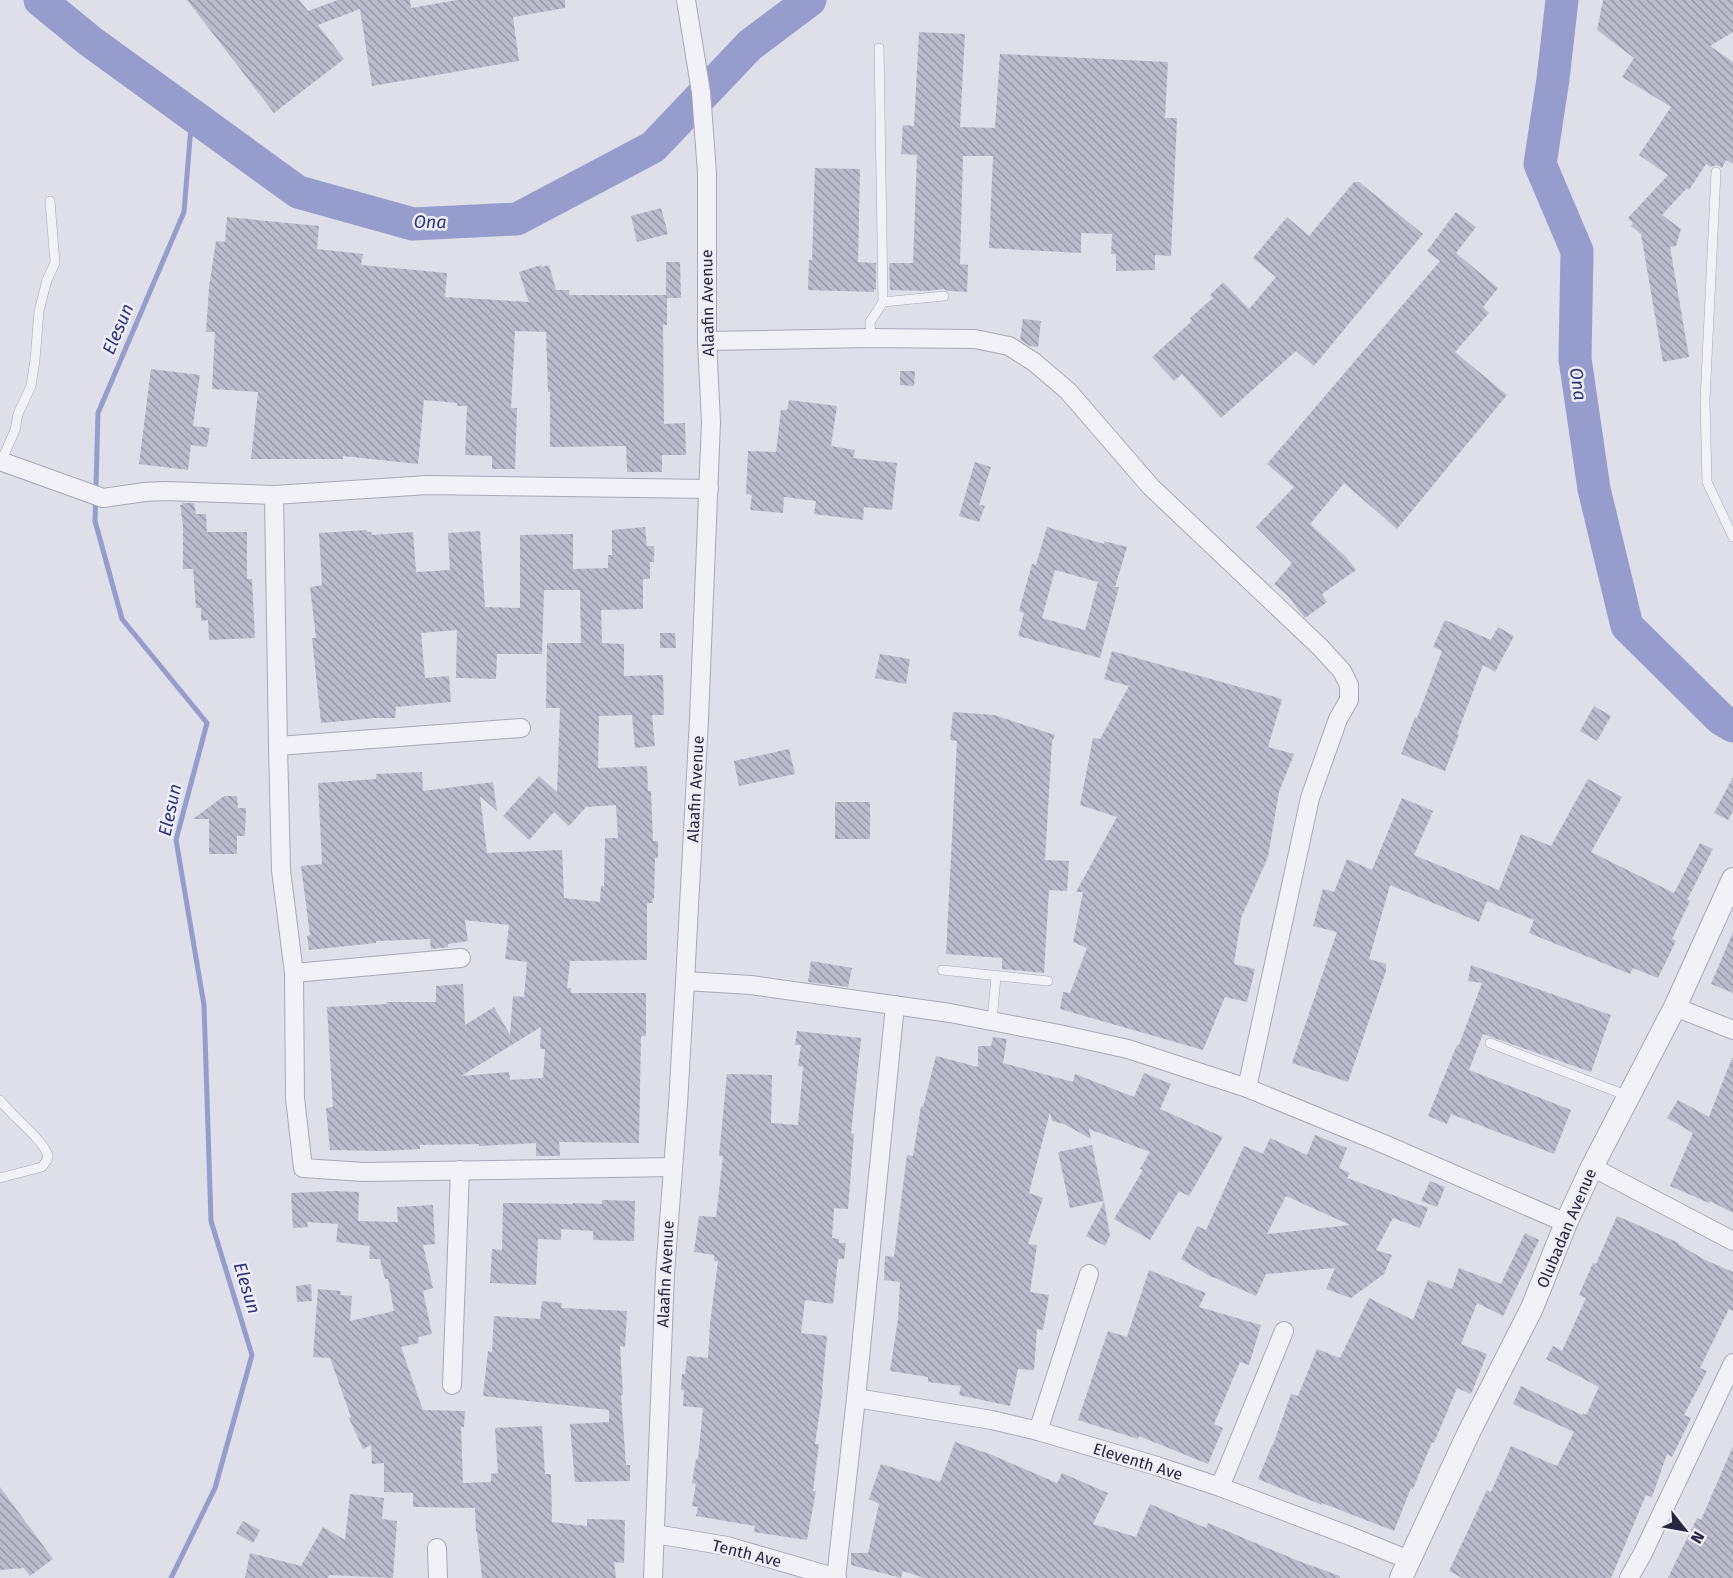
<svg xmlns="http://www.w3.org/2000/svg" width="1733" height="1578" font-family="'Fira Sans',sans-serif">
	<defs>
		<pattern id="building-back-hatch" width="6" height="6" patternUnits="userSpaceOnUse" patternTransform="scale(1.5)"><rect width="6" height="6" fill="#bbc"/><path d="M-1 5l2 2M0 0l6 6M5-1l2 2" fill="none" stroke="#9898a7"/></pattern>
	</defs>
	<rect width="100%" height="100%" fill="#dedfe9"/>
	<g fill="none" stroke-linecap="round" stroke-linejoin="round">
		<path stroke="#969dcc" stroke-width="5" d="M171 1578 215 1488 252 1355 211 1221 204 1005 176 840 207 723 122 619 95 521 98 413 184 212 192 114"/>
		<g stroke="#969dcc" stroke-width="33">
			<path d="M40 0 90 41 298 192 413 224 517 219 653 147 750 45 810 0"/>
			<path d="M1562 0 1553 79 1540 164 1577 251 1575 359 1594 489 1627 626 1721 719 1733 726"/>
		</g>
	</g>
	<g fill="url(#building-back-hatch)" fill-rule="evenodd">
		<path d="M187 0H299L308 11 338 0H410L411 8 457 0H565V8L513 17 519 61 372 86 360 9 318 25 344 59 274 113Z"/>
		<path d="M1603 0H1733V32L1710 46 1733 62V164L1726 160 1722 168 1717 165 1711 167 1706 164 1689 190 1687 188 1662 215 1681 229 1676 246 1670 247 1689 357 1663 362 1641 234 1631 226 1633 223 1628 218 1668 175 1639 155 1671 107 1622 77 1634 58 1597 30Z"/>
		<path d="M919 32 965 34 960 127 995 128 1000 54 1168 62 1165 118H1177L1171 256 1155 255V270L1116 271V254H1111L1112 234 1081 233V253L989 248 993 156H963L960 264 968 265 967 292 949 291 943 289 927 291 890 290 889 263H913L917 155 901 154 903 125 914 126Z"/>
		<path d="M815 168 860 169 858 262 876 263V290L874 289V292L808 290 809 260H812Z"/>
		<path d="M1354 182H1359L1423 234 1314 366 1296 351 1221 418 1182 374 1174 381 1152 357 1192 321 1190 318 1213 298 1210 295 1223 282 1249 309 1276 277 1253 258 1287 217 1309 236Z"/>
		<path d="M661 208 668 234 637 242 631 216Z"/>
		<path d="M1456 212 1476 227 1456 253 1498 288 1483 307 1489 313 1455 352 1507 395 1397 529 1344 483 1310 524 1346 557 1356 570 1322 594 1327 602 1305 618 1287 595 1274 584 1292 563 1256 527 1294 487 1267 464 1440 261 1427 251Z"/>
		<path d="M227 217 319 226 317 249 363 254 361 265 447 273 445 297 529 302 519 272 541 265 542 267 549 265 556 290H569V295H666V262H680L681 298H667V325H663L664 424 685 423 686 455H662V472H627L626 446 550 447V392H548L546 332 515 331 511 408H517L515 469H492V456L465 455 467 406H457V403L424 400 418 464 343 456V459H251L258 392 212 389 215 332H206L209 287 216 241 225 242Z"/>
		<path d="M1023 319 1041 321 1038 347 1030 346 1020 340Z"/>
		<path d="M151 369 200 375 193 426 210 428 207 447 191 445 188 470 139 464Z"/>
		<path d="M900 371H915L914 386 900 385Z"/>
		<path d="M789 400 837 406 831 446 855 450 853 458 897 463 892 510 864 507 863 520 814 514 816 501 784 497 783 513 750 510 752 495 746 494 748 451 776 452 781 410H787Z"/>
		<path d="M975 462 991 467 979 505 985 506 979 522 959 516Z"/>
		<path d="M182 503H194L196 514H206L207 532H247V579H252L255 638 209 640 208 620 201 621V608H196L193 569H183V525L180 505H182Z"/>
		<path d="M645 527 647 546H654V562H650V579H643V609L601 610 602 643 624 644V676L663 675 664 715H652L655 746 635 748 632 715 599 716 598 768 647 766 648 791H651L653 841H658V858H655L654 899H652L653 903H647V960L570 961 567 988H571V993H646V1036H641L639 1143 559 1142 560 1156H536V1143L479 1146V1144L420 1145V1149L384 1151 330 1150 326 1108 333 1107 327 1007 387 1004V1002H436V986L463 984 465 1025 494 1007 510 1035 513 996 524 997 527 962 505 959 509 925 465 920 468 941 448 944V947L431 949 430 939 376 941V943L309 950 307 936 310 935 301 866 322 864 318 783 376 779V774L422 772 423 791 493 782 497 811 480 796 487 853 562 850 564 898 600 902 601 886H604L605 838H618L616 805 586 807 569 826 554 812 529 840 503 816 539 776 557 792 560 708H546L547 643H581L580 590H544L542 654H497L496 679 456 678 457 630 421 633 425 678 449 676 451 702 396 707 395 718H374L321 723 312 638H316L310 587 322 585 319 533 367 530V532H371L372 535 413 532 416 572 450 570 448 533 480 531 485 607 520 608V535L573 534V569L608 568V555H612V530ZM541 1027 540 1049H545L543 1078 510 1080 509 1072 461 1076Z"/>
		<path d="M1047 527 1104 544V541L1127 547 1115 587H1119L1100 658 1018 636 1024 613 1019 611 1032 564 1036 565ZM1055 570 1098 582 1085 630 1042 618Z"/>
		<path d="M1445 620 1491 640 1498 627 1514 636 1495 672 1483 665 1457 734H1459L1445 771 1401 754 1415 717 1417 718 1442 651 1433 647Z"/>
		<path d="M660 633H675L676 648H660Z"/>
		<path d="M1112 651 1282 699 1268 747 1294 754 1279 792 1268 857 1241 918 1234 964 1255 969 1247 1002 1225 997 1203 1050 1060 1009 1063 992 1070 993 1087 948 1073 942 1083 892H1076L1117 817 1080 805 1093 738 1100 739 1129 686 1104 679Z"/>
		<path d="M880 654 910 659 906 684 875 678Z"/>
		<path d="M1594 706 1611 716 1597 741 1580 731Z"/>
		<path d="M953 712 994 715 1055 735 1052 742 1045 860 1069 861 1067 891 1049 890 1044 973 1002 969V958L946 954 957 741 950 740Z"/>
		<path d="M789 749 795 774 739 786 734 761Z"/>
		<path d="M1733 777V811L1728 820 1714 813Z"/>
		<path d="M1588 779 1622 797 1591 852 1674 893 1700 843 1713 849 1687 900 1690 901 1672 939 1676 941 1658 978 1633 968 1630 974 1529 933 1534 920 1487 901 1479 922 1390 885 1369 959 1386 964V971L1348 1082 1292 1063 1337 932 1313 926 1323 889 1334 892 1347 859 1372 870 1402 798 1433 811 1414 855 1499 890 1521 834 1551 846Z"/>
		<path d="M224 796H237L238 808H246L245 836H237V854H209V819H193Z"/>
		<rect x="835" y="802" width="35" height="37"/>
		<path d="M1733 932V993L1711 984Z"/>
		<path d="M811 961 852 968 848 987 808 982Z"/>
		<path d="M1471 965 1611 1015 1591 1072 1483 1034 1469 1070 1571 1110 1554 1154 1451 1114 1447 1124 1428 1116 1457 1045H1459L1482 983 1468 981Z"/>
		<path d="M797 1031 861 1038 851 1133 854 1134 848 1209 834 1208 832 1238 839 1239V1243H846L844 1259H838L833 1304 805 1300 801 1333 827 1336 822 1390H823L815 1444H819L813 1491H816L807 1540 754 1532 755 1526 696 1516 698 1507 692 1506 696 1484 692 1483 696 1459H698L703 1408 683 1406 684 1390H681L682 1374H685L687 1356 708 1358 710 1324 718 1261H714V1255L694 1252 699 1216 716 1217 723 1156H719L727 1074 772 1075 771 1123 798 1125 803 1067 798 1066 801 1045H795Z"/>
		<path d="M993 1037 1007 1039 1003 1063 1073 1082 1075 1074 1134 1097 1144 1073 1171 1084 1160 1109 1223 1137 1189 1196 1179 1191 1150 1240 1114 1219 1143 1170 1140 1169 1150 1152 1089 1129 1091 1139 1064 1124 1052 1121 1050 1112 1029 1193 1043 1198 1028 1244 1037 1245 1030 1292 1049 1295 1043 1330 1037 1329 1034 1370 1018 1369 1010 1406 959 1395 961 1386 928 1382V1377L890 1371 898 1319 900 1282 884 1280 885 1256 894 1257 907 1155 913 1156 921 1106 923 1107 936 1056 978 1067V1046H991Z"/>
		<path d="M1732 1058H1733V1213L1710 1201 1709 1203 1670 1186 1693 1133 1667 1118 1678 1100 1709 1117Z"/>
		<path d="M1315 1135 1347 1148 1339 1168 1350 1173 1347 1178 1428 1208 1420 1228 1393 1218 1376 1250 1392 1255 1384 1274 1351 1298 1326 1289 1335 1268 1266 1274 1256 1296 1213 1277V1278L1181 1259 1197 1226 1206 1230 1244 1146 1263 1154 1270 1138 1307 1155ZM1286 1196 1350 1225 1267 1234Z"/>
		<path d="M1092 1145 1104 1201 1070 1208 1058 1152Z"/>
		<path d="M1430 1181 1445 1187 1437 1207 1421 1201Z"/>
		<path d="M334 1191 359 1192 358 1221 398 1222 397 1207 433 1205 435 1244 423 1245 433 1288 423 1291 432 1334 418 1337 419 1343 401 1347 423 1410 465 1411 464 1427H461L463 1483 491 1482V1474L498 1473 495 1428 542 1426 545 1474H551L552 1522 587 1526V1519L625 1520 624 1563 614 1562 616 1578H482L477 1532H476L475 1508 413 1507V1493L384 1492V1463L372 1464 371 1445 363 1449 349 1418 351 1417 330 1358 313 1357 318 1289 341 1291 340 1295 352 1296 350 1321 394 1311 388 1279H385L380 1259H369L370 1246 336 1242 338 1224 307 1222 308 1227 293 1228 291 1193Z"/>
		<path d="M602 1200 635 1201 634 1241 593 1240V1231L561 1229V1240L538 1239 536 1285 490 1283 492 1249 502 1250 503 1203 573 1204V1203L602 1204Z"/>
		<path d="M1104 1202 1110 1235 1105 1246 1086 1236Z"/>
		<path d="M1617 1216 1679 1243 1678 1244 1705 1260 1733 1272V1311L1729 1309 1700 1368 1707 1371 1684 1415 1691 1418 1672 1457 1667 1454 1652 1497 1646 1495 1611 1578H1462L1449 1571 1487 1490 1491 1492 1511 1446 1557 1466 1574 1432 1513 1404 1521 1386 1582 1415 1583 1413 1586 1415 1599 1387 1546 1359 1553 1346 1562 1351 1586 1298 1579 1295 1593 1263 1596 1264Z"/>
		<path d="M1525 1233 1539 1240 1503 1316 1477 1303 1461 1344 1487 1354 1471 1394 1457 1388 1434 1443 1432 1442 1413 1489 1411 1488 1394 1531 1322 1503V1505L1258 1479 1272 1445H1273L1291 1394 1298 1396 1317 1349 1340 1358 1369 1298 1413 1320 1428 1280 1452 1289 1459 1268 1501 1284Z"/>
		<path d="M1149 1270 1206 1293 1199 1307 1261 1325 1249 1365 1240 1362 1214 1424 1223 1428 1208 1464 1139 1436 1138 1439 1078 1420 1108 1331 1127 1337Z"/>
		<path d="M311 1284 312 1301 297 1302 296 1286Z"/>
		<path d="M542 1301 562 1303 561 1308 627 1311 625 1347 620 1346 623 1395H621L626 1465H630V1481L575 1482 570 1424 609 1422V1410L483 1396 488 1351 492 1352 494 1316 540 1319Z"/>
		<path d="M955 1442 992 1455 1057 1483 1062 1473 1108 1493 1093 1524 1136 1537 1150 1504 1206 1528 1208 1523 1296 1560 1340 1576V1578H924L903 1571 901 1578 851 1565V1553H868L879 1504 869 1499 881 1464 940 1482Z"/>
		<path d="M1733 1446V1578H1668L1697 1518 1701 1520Z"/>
		<path d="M0 1487 53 1559 30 1576 24 1568 0 1570Z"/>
		<path d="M350 1494 384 1498 382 1519 397 1521 393 1578 329 1575 328 1578H245L250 1553 301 1566 323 1527 345 1540Z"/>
		<path d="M243 1521 260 1530 253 1543 236 1533Z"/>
	</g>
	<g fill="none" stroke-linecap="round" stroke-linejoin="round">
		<g stroke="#a7a8b7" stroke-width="10">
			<g id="service">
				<path d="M1716 172 1705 400 1707 482 1733 537"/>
				<path d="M883 302 944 296"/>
				<path d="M871 338 870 322 883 302 879 48"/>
				<path d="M1 462 15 430 18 414 31 386 35 360 39 311 47 280 55 263 50 201"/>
				<path d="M942 970 1048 981"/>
				<path d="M992 1021 996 976"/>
				<path d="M1490 1043 1628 1096"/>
				<path d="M0 1100C13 1118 40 1136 48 1155L47 1160 42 1167 0 1178"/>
			</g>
		</g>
		<g stroke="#a7a8b7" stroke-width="20">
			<g id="minor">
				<path d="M707 341 871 338 975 339 1009 346 1034 362 1068 391 1151 487 1320 647 1342 671 1349 685V700L1338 719 1310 798 1247 1088"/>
				<path d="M0 461 103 498 145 492 165 491 274 495 428 485 709 489"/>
				<path d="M274 495 278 746 281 870 294 973 295 1098 303 1168 364 1172 672 1167"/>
				<path d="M278 746 521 728"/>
				<path d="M294 973 461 958"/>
				<path d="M685 981 751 985 950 1013 1059 1034 1128 1049 1247 1088 1384 1144 1566 1223"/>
				<path d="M1675 1007 1733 1030"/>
				<path d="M1592 1167 1733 1241"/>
				<path d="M452 1385 460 1170"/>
				<path d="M856 1398 992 1420 1038 1431 1157 1466 1220 1487 1350 1536 1409 1560"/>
				<path d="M1038 1431 1089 1274"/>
				<path d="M1220 1487 1284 1331"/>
				<path d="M655 1534 727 1546 837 1578"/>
				<path d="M437 1548 438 1578"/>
				<path d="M653 1578 665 1273 678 1104 685 981 699 719 711 422 707 341V173L701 92 686 0"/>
				<path d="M836 1578 856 1398 895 1005"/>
				<path d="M1629 1578 1643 1553 1733 1363"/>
			</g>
		</g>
		<g stroke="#a7a8b7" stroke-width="24">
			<path id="tertiary" d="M1401 1578 1469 1432 1532 1308 1566 1223 1592 1167 1675 1007 1733 879"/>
		</g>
		<use href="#service" stroke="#f1f1f7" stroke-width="9"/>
		<use href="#minor" stroke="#f1f1f7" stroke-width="18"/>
		<use href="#tertiary" stroke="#f1f1f7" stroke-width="22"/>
	</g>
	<g text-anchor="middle" stroke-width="5" stroke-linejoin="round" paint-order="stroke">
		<g font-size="16" fill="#262641" stroke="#eeeef6">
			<text transform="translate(707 303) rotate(-91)" y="6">Alaafin Avenue</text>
			<text transform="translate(695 789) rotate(-87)" y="6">Alaafin Avenue</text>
			<text transform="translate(1566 1228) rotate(-67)" y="6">Olubadan Avenue</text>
			<text transform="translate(665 1274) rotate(-87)" y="6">Alaafin Avenue</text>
			<text transform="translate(1138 1461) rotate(17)" y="6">Eleventh Ave</text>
			<text transform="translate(747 1553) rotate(14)" y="6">Tenth Ave</text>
		</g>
		<g font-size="18" font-style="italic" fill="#2d3379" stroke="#eeeef6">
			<text transform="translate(430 222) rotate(1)" y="6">Ona</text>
			<text transform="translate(118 329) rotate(-67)" y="6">Elesun</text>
			<text transform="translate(1578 384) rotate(82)" y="6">Ona</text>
			<text transform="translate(170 810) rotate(-78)" y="6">Elesun</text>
			<text transform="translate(247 1288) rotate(73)" y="6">Elesun</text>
		</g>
	</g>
	<g transform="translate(1685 1530) rotate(121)" stroke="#eeeef6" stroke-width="4.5" paint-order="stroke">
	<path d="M0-4.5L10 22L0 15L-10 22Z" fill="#262641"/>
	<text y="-9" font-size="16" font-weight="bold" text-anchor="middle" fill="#262641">N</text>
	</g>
</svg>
